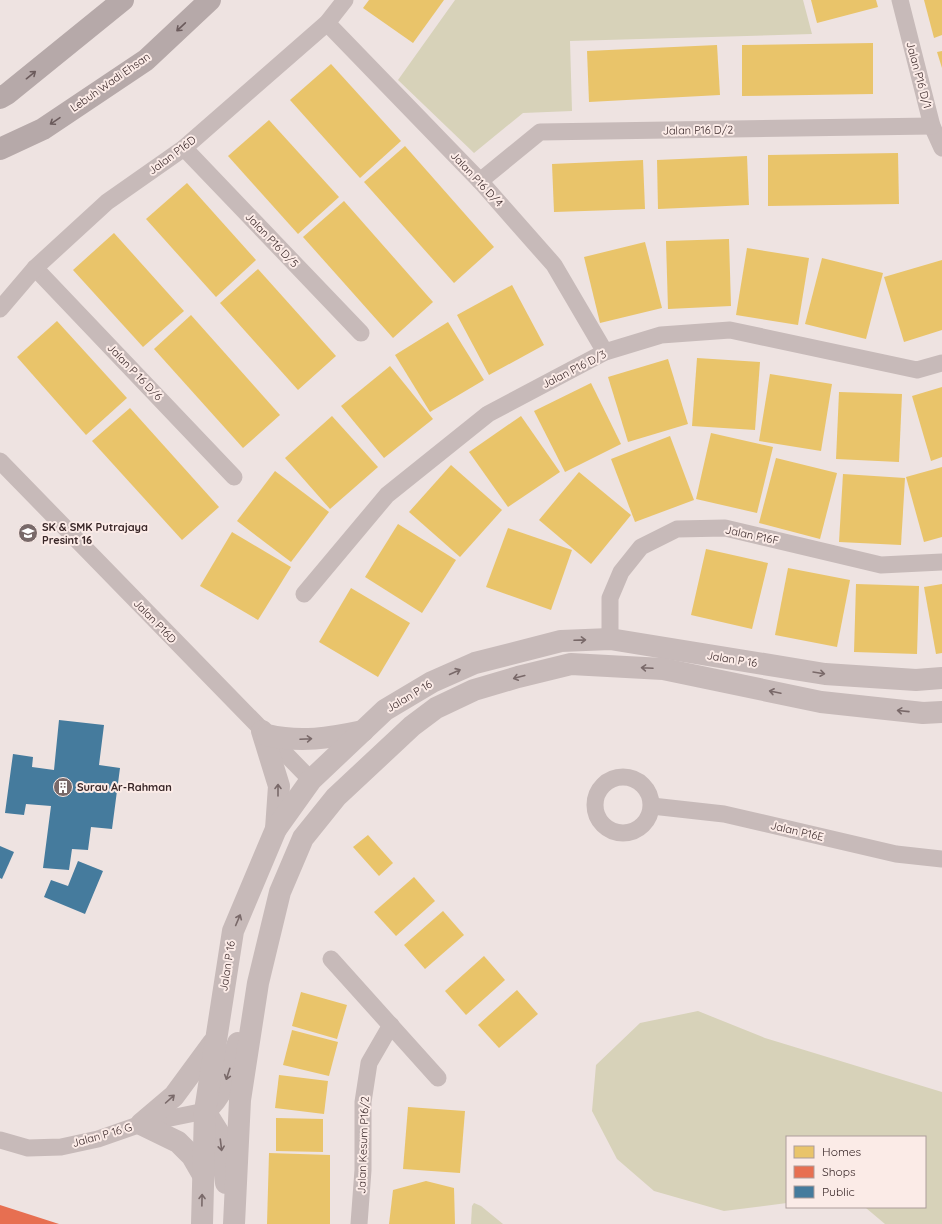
<svg xmlns="http://www.w3.org/2000/svg" width="942" height="1224" font-family="Quicksand,sans-serif">
	<rect width="100%" height="100%" fill="#eee3e1"/>
	<g fill="#d7d2b9">
		<path d="M455 0H803L812 34 570 41 572 111 523 113 474 153 398 80Z"/>
		<path d="M698 1011 765 1038 942 1092V1224H885L866 1208 857 1207H925V1137H787V1203L724 1211 654 1191 617 1159 592 1111 596 1065 640 1023Z"/>
		<path d="M474 1203 481 1206 503 1224H471L472 1206Z"/>
	</g>
	<g fill="#e9c46a">
		<path d="M369 0H444L413 43 363 8Z"/>
		<path d="M811 0H876L878 7 817 23Z"/>
		<path d="M924 0H942V35L934 38Z"/>
		<path d="M873 43V94L742 96V45Z"/>
		<path d="M717 45 720 95 589 102 587 51Z"/>
		<path d="M942 51V68L937 52Z"/>
		<path d="M331 64 401 141 360 178 290 100Z"/>
		<path d="M269 120 339 197 298 234 228 156Z"/>
		<path d="M405 146 494 247 454 283 364 182Z"/>
		<path d="M898 153 899 204 768 206V155Z"/>
		<path d="M747 156 749 205 658 209 657 160Z"/>
		<path d="M643 160 645 209 554 212 552 164Z"/>
		<path d="M187 183 256 260 216 297 146 219Z"/>
		<path d="M344 201 433 302 393 338 303 237Z"/>
		<path d="M114 233 184 311 143 347 73 270Z"/>
		<path d="M729 239 731 306 668 309 666 241Z"/>
		<path d="M645 242 662 308 600 323 584 257Z"/>
		<path d="M747 248 809 258 798 325 736 315Z"/>
		<path d="M822 258 883 273 866 339 805 324Z"/>
		<path d="M942 260V330L904 342 884 277Z"/>
		<path d="M258 269 336 356 298 390 220 303Z"/>
		<path d="M512 285 544 345 489 375 457 315Z"/>
		<path d="M191 315 280 415 243 448 154 349Z"/>
		<path d="M57 321 127 398 86 435 17 357Z"/>
		<path d="M448 322 484 380 430 412 395 355Z"/>
		<path d="M697 358 760 362 755 430 692 426Z"/>
		<path d="M668 359 688 424 628 442 608 377Z"/>
		<path d="M390 366 433 419 384 458 341 406Z"/>
		<path d="M770 374 832 384 821 451 759 441Z"/>
		<path d="M591 383 621 444 565 472 534 411Z"/>
		<path d="M942 387V457L931 461 912 396Z"/>
		<path d="M839 392 902 394 899 462 836 459Z"/>
		<path d="M130 408 219 507 182 540 92 441Z"/>
		<path d="M332 416 378 467 330 509 285 458Z"/>
		<path d="M521 416 560 472 508 507 469 452Z"/>
		<path d="M711 433 773 447 757 513 696 499Z"/>
		<path d="M670 436 694 500 635 522 611 459Z"/>
		<path d="M776 458 837 473 820 539 759 523Z"/>
		<path d="M451 465 502 510 460 557 409 512Z"/>
		<path d="M942 467V537L924 542 906 477Z"/>
		<path d="M275 471 329 512 291 562 237 521Z"/>
		<path d="M579 472 631 515 591 564 539 520Z"/>
		<path d="M843 474 905 478 901 545 839 542Z"/>
		<path d="M398 524 456 560 422 613 365 577Z"/>
		<path d="M508 528 572 550 551 610 486 587Z"/>
		<path d="M232 532 291 567 258 620 200 586Z"/>
		<path d="M706 549 768 563 752 629 691 615Z"/>
		<path d="M788 568 850 580 837 647 775 635Z"/>
		<path d="M856 584 919 586 917 654 854 652Z"/>
		<path d="M942 584V653L936 654 924 587Z"/>
		<path d="M351 588 410 623 378 677 319 642Z"/>
		<path d="M368 835 393 863 379 876 353 847Z"/>
		<path d="M414 877 435 901 396 936 374 912Z"/>
		<path d="M443 911 464 935 425 969 404 945Z"/>
		<path d="M484 956 505 980 466 1015 445 991Z"/>
		<path d="M517 990 538 1014 499 1048 478 1025Z"/>
		<path d="M301 992 347 1005 337 1039 292 1026Z"/>
		<path d="M292 1030 338 1042 329 1076 283 1065Z"/>
		<path d="M279 1075 328 1081 324 1114 275 1108Z"/>
		<path d="M408 1107 465 1111 460 1173 403 1169Z"/>
		<path d="M276 1118 323 1119V1152L276 1151Z"/>
		<path d="M269 1153 330 1155V1224H267Z"/>
		<path d="M426 1181 454 1188 455 1224H389L393 1190Z"/>
	</g>
	<path fill="#e76f51" d="M0 1205 59 1224H0Z"/>
	<g fill="#457b9d">
		<path d="M59 720 104 725 99 765 120 768 112 829 91 827 88 850 72 849 69 870 43 868 51 806 26 804 24 815 5 813 13 754 33 757 32 767 54 770Z"/>
		<path d="M0 846 14 852 2 879 0 878Z"/>
		<path d="M78 861 103 871 85 914 44 897 51 880 68 886Z"/>
	</g>
	<g fill="none" stroke-linecap="round" stroke-linejoin="round">
		<g stroke="#c7bab9" stroke-width="17">
			<path d="M900 0 932 126 942 148"/>
			<path d="M327 23 480 181 554 265 605 352"/>
			<path d="M184 148 361 333"/>
			<path d="M480 181 540 132 932 126"/>
			<path d="M35 268 234 477"/>
			<path d="M0 309 35 268 107 202 184 148 327 23 345 0"/>
			<path d="M0 461 311 780"/>
			<path d="M304 594 387 495 488 414 605 352 661 335 730 330 917 370 942 363"/>
			<path d="M610 639V598L621 572 641 547 677 529 725 528 881 565 942 562"/>
			<circle cx="623" cy="805" r="28"/>
			<path d="M652 806 724 814 896 854 942 859"/>
			<path d="M331 959 438 1078"/>
			<path d="M0 1140 28 1148 61 1147 98 1139 141 1124 205 1111"/>
			<path d="M359 1224 363 1170V1102L369 1063 391 1025"/>
		</g>
		<g stroke="#c7bab9" stroke-width="22">
			<path d="M262 731 279 786 276 829"/>
			<path d="M267 735C300 743 330 738 363 731"/>
			<path d="M205 1111C226 1094 230 1068 238 1043"/>
			<path d="M205 1111 220 1135 226 1183"/>
			<path d="M203 1175 192 1156 178 1142 141 1124 174 1096 213 1043"/>
			<path d="M202 1224 205 1111 233 931 276 829 311 780 385 710 432 682 475 663 561 641 610 639 825 674 916 680 942 678"/>
			<path d="M234 1224 240 1100 258 983 280 892 303 838 336 797 412 726 436 708 474 690 518 677 571 664 663 669 821 702 923 713 942 712"/>
		</g>
		<g stroke="#b6a9a9" stroke-width="22">
			<path d="M0 98 7 94 123 0"/>
			<path d="M0 149 43 129 146 60 210 0"/>
		</g>
	</g>
	<defs><path id="oneway-shaft" d="M-6 0H5M1.5-3L5.5 0L1.5 3" fill="none" stroke-width="1.6" stroke-linecap="round" stroke-linejoin="round"/></defs>
	<g stroke="#6b5b5c">
		<use href="#oneway-shaft" transform="translate(181 27) rotate(137)"/>
		<use href="#oneway-shaft" transform="translate(31 75) rotate(-39)"/>
		<use href="#oneway-shaft" transform="translate(55 121) rotate(146)"/>
	</g>
	<g stroke="#796969">
		<use href="#oneway-shaft" transform="translate(580 640) rotate(-2)"/>
		<use href="#oneway-shaft" transform="translate(647 668) rotate(-177)"/>
		<use href="#oneway-shaft" transform="translate(455 672) rotate(-24)"/>
		<use href="#oneway-shaft" transform="translate(819 673) rotate(9)"/>
		<use href="#oneway-shaft" transform="translate(519 677) rotate(165)"/>
		<use href="#oneway-shaft" transform="translate(775 692) rotate(-168)"/>
		<use href="#oneway-shaft" transform="translate(903 711) rotate(-174)"/>
		<use href="#oneway-shaft" transform="translate(306 739) rotate(-3)"/>
		<use href="#oneway-shaft" transform="translate(278 790) rotate(-90)"/>
		<use href="#oneway-shaft" transform="translate(238 920) rotate(-67)"/>
		<use href="#oneway-shaft" transform="translate(228 1074) rotate(108)"/>
		<use href="#oneway-shaft" transform="translate(170 1099) rotate(-42)"/>
		<use href="#oneway-shaft" transform="translate(221 1145) rotate(83)"/>
		<use href="#oneway-shaft" transform="translate(202 1200) rotate(-89)"/>
	</g>
	<defs>
		<g id="school-disc" transform="scale(1)"><circle r="9.5" fill="#786969" stroke="#fbebe7"/><path d="M0-5L7-2L0 1L-7-2ZM-4 1L0 2.5L4 1V4Q0 6-4 4Z" fill="#fff"/></g>
		<g id="building-disc" transform="scale(1)"><circle r="9.5" fill="#786969" stroke="#fbebe7"/><path d="M-4-6H4V6H1V3H-1V6H-4ZM-2.5-4.3h1.7v1.8h-1.7ZM.8-4.3h1.7v1.8H.8ZM-2.5-1h1.7V.8h-1.7ZM.8-1h1.7V.8H.8Z" fill="#fff"/></g>
	</defs>
	<g fill-rule="evenodd">
		<use href="#school-disc" x="28" y="533"/>
		<use href="#building-disc" x="63" y="787"/>
	</g>
	<g text-anchor="middle" stroke-width="4" stroke-linejoin="round" paint-order="stroke">
		<g font-size="11" fill="#392728" stroke="#fbebe7">
			<text transform="translate(919 75) rotate(75)" y="4">Jalan P16 D/1</text>
			<text transform="translate(110 82) rotate(-35)" y="4">Lebuh Wadi Ehsan</text>
			<text transform="translate(698 130) rotate(-1)" y="4">Jalan P16 D/2</text>
			<text transform="translate(172 155) rotate(-37)" y="4">Jalan P16D</text>
			<text transform="translate(477 179) rotate(47)" y="4">Jalan P16 D/4</text>
			<text transform="translate(272 240) rotate(46)" y="4">Jalan P16 D/5</text>
			<text transform="translate(574 369) rotate(-27)" y="4">Jalan P16 D/3</text>
			<text transform="translate(135 372) rotate(46)" y="4">Jalan P 16 D/6</text>
			<text transform="translate(752 535) rotate(12)" y="4">Jalan P16F</text>
			<text transform="translate(155 621) rotate(46)" y="4">Jalan P16D</text>
			<text transform="translate(732 659) rotate(9)" y="4">Jalan P 16</text>
			<text transform="translate(409 696) rotate(-31)" y="4">Jalan P 16</text>
			<text transform="translate(797 831) rotate(13)" y="4">Jalan P16E</text>
			<text transform="translate(227 966) rotate(-81)" y="4">Jalan P 16</text>
			<text transform="translate(102 1135) rotate(-16)" y="4">Jalan P 16 G</text>
			<text transform="translate(363 1145) rotate(-88)" y="4">Jalan Kesum P16/2</text>
		</g>
		<g font-size="11" font-weight="bold" fill="#392728" stroke="#fbebe7" text-anchor="start">
			<text x="42" y="531">SK &amp; SMK Putrajaya<tspan x="42" dy="13">Presint 16</tspan></text>
			<text x="77" y="791">Surau Ar-Rahman</text>
		</g>
	</g>
	<rect x="786" y="1136" width="140" height="72" fill="#fbebe7" stroke="#ad9d9b"/>
	<rect x="794" y="1146" width="20" height="12" fill="#e9c46a" stroke="#ad9d9b"/>
	<text x="822" y="1156" font-size="12" fill="#392728">Homes</text>
	<rect x="794" y="1166" width="20" height="12" fill="#e76f51" stroke="#ad9d9b"/>
	<text x="822" y="1176" font-size="12" fill="#392728">Shops</text>
	<rect x="794" y="1186" width="20" height="12" fill="#457b9d" stroke="#ad9d9b"/>
	<text x="822" y="1196" font-size="12" fill="#392728">Public</text>
</svg>
